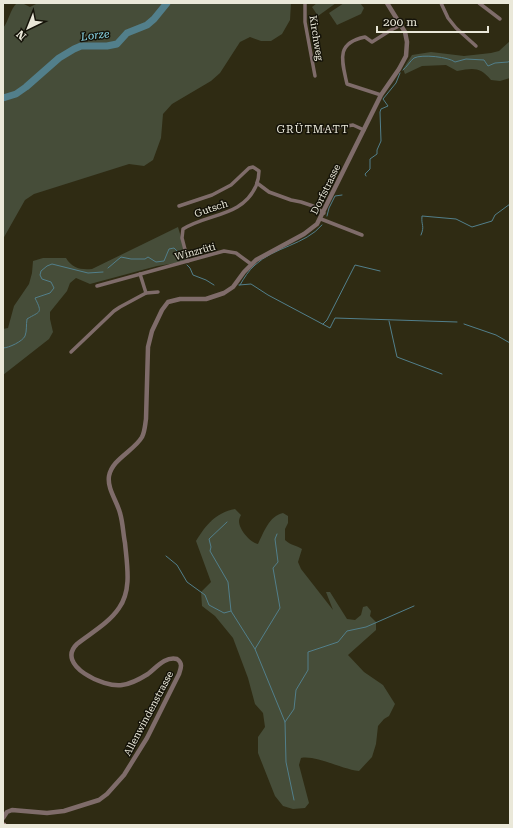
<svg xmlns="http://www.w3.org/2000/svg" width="513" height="828" font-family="'Roboto Serif',serif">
	<rect width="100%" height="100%" fill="#2f2b13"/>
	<g fill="#464d39">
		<path d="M17 3H22L30 7 38 3H291L290 20 282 34 271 41H261L250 37 240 42 220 73 211 81 172 104 163 114 161 138 153 160 144 166 129 164 34 194 25 200 3 239V28C9 21 10 9 17 3Z"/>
		<path d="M317 3H336L318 16 312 7Z"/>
		<path d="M344 3H360L364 8 361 14 337 25 329 13Z"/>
		<path d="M510 41V78L500 81 491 80C480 67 474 68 457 71L446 65 422 66 405 74 403 69 412 55 431 52 464 56 491 53 499 51Z"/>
		<path d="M178 227 188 261 157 266 90 284 76 278 70 283 67 291 50 312V319L53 332 49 339 3 375V329L8 328 14 306 29 284 32 273 33 261 43 258H66C72 268 80 270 92 269Z"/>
		<path d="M235 509 241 515C240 517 239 519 239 521 239 530 251 543 258 544 264 532 269 516 283 513L288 516V523L285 529V540C292 546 296 545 302 549L298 562 301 569 333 610 326 592H330L347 619 355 620 361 615 363 607 367 606 371 611 370 616 376 622V630L348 655 364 672 383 685 395 704 389 716 384 719 378 726 376 744 372 757 359 771C341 769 316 755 301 758L299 765 309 803 305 808 293 809 283 806 275 796 258 753V737L265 727 263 713 255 704 248 678 233 638 215 616 202 606 201 592 211 582 196 541C206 525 215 513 235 509Z"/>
	</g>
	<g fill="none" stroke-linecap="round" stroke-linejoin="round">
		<g stroke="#527f8b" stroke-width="1">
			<path d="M403 70C407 67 410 61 414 58 422 54 449 57 455 62L466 59 484 60 488 66 495 63 508 62 510 61"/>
			<path d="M366 176 365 174 370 169V159L377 154V150L381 141 380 112 381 109 388 106 383 99 396 83 400 73"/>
			<path d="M327 216 329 208 335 196 342 195"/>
			<path d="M421 235C425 225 421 226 422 216L456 219 472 227 492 221 495 215 510 204"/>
			<path d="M187 265 190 268 193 275 206 280 214 285"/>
			<path d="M108 268 121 257 131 259H145L148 257 156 262 164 261 169 249 174 248 178 252 180 258"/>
			<path d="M239 285 251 284 268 295 330 328 335 318 457 322"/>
			<path d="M240 285C244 278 249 270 255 265 274 247 305 245 322 225"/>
			<path d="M389 321 397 357 442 374"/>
			<path d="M323 324 327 320 355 265 380 271"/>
			<path d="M464 324 496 335 510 343"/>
			<path d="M3 348C9 348 23 341 25 336 27 331 26 325 27 319 40 311 43 314 35 298L50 293 54 288 51 282 42 279 40 275 41 271 47 266 52 264 88 273 103 272"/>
			<path d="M227 522 209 539 211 547 210 551 228 582 231 611 255 649"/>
			<path d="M277 534 275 539 278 562 273 568 280 608 255 649 285 722 286 762 294 800"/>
			<path d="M166 556 177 565 187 582 205 595 209 605 224 613 231 611"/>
			<path d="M285 722 294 709 296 690 308 670V652L338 642 347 631 366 627 414 606"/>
		</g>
		<path stroke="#527f8b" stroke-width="7" d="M3 98 16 94 26 87 59 58 74 49 81 46H107L117 44 127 33 147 25 154 19 167 3"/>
		<g stroke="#7f6c6a" stroke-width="3.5">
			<path d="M305 3V22L315 76"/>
			<path d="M441 3 448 18 456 28 476 46"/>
			<path d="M479 3 500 19"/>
			<path d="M381 95 347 84C342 61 335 43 365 37L372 42 391 30 401 25"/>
			<path d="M318 131 353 125 364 130"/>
			<path d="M257 183 269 192 291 200 301 202 313 206 324 213"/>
			<path d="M179 206 212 195 231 185 249 168 253 167 259 171C259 177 258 181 256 186 242 217 209 213 183 229L182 238 188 261"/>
			<path d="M321 219 362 235"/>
			<path d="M97 286 224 251 236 253 251 264"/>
			<path d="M146 293 158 292"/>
			<path d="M71 352 114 311 120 307 146 293 140 274"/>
		</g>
		<path stroke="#7f6c6a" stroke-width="4.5" d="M3 818 7 812 12 810 47 813 64 811 99 800 107 794 124 775 147 738 179 674C181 668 183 663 177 659 165 656 156 668 148 674 140 679 131 684 122 685 104 688 55 665 77 644 91 633 109 623 119 608 132 590 127 565 125 543 123 533 123 523 120 513 117 501 107 489 109 476 112 459 134 451 142 437 145 431 145 425 146 419L148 347 152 331 162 310 168 302 180 299H206L224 293 233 287 244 272 256 260 304 234 317 224 381 95 399 69 406 56 407 42 405 32 387 3"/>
		<path stroke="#ae918e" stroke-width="5" d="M3 825H4"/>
	</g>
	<g text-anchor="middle" stroke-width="3" stroke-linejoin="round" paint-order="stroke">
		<g font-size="10" fill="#eae8d9" stroke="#151309">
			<text transform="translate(317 38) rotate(81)" y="4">Kirchweg</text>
			<text transform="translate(325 189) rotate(-64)" y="4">Dorfstrasse</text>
			<text transform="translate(211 208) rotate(-19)" y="4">Gutsch</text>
			<text transform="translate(195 251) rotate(-15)" y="4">Winzrüti</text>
			<text transform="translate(148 713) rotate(-62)" y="4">Allenwindenstrasse</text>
		</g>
		<g font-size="11" font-style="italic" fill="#8ddcef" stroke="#151309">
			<text transform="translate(95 35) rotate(-7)" y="4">Lorze</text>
		</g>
		<g font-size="11" letter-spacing="1" fill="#eae8d9" stroke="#151309">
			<text x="313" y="133">GRÜTMATT</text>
		</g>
	</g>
	<rect width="513" height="828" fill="none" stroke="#eae8d9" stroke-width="8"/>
	<g transform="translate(28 28) rotate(223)" stroke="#151309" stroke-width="3" paint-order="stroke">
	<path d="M0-3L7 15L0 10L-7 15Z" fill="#eae8d9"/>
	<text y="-6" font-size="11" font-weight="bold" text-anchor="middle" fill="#eae8d9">N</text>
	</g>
	<path d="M377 26v6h111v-6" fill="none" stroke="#eae8d9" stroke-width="2"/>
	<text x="383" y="26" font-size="12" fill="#eae8d9" stroke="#151309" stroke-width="3" paint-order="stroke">200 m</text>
</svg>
